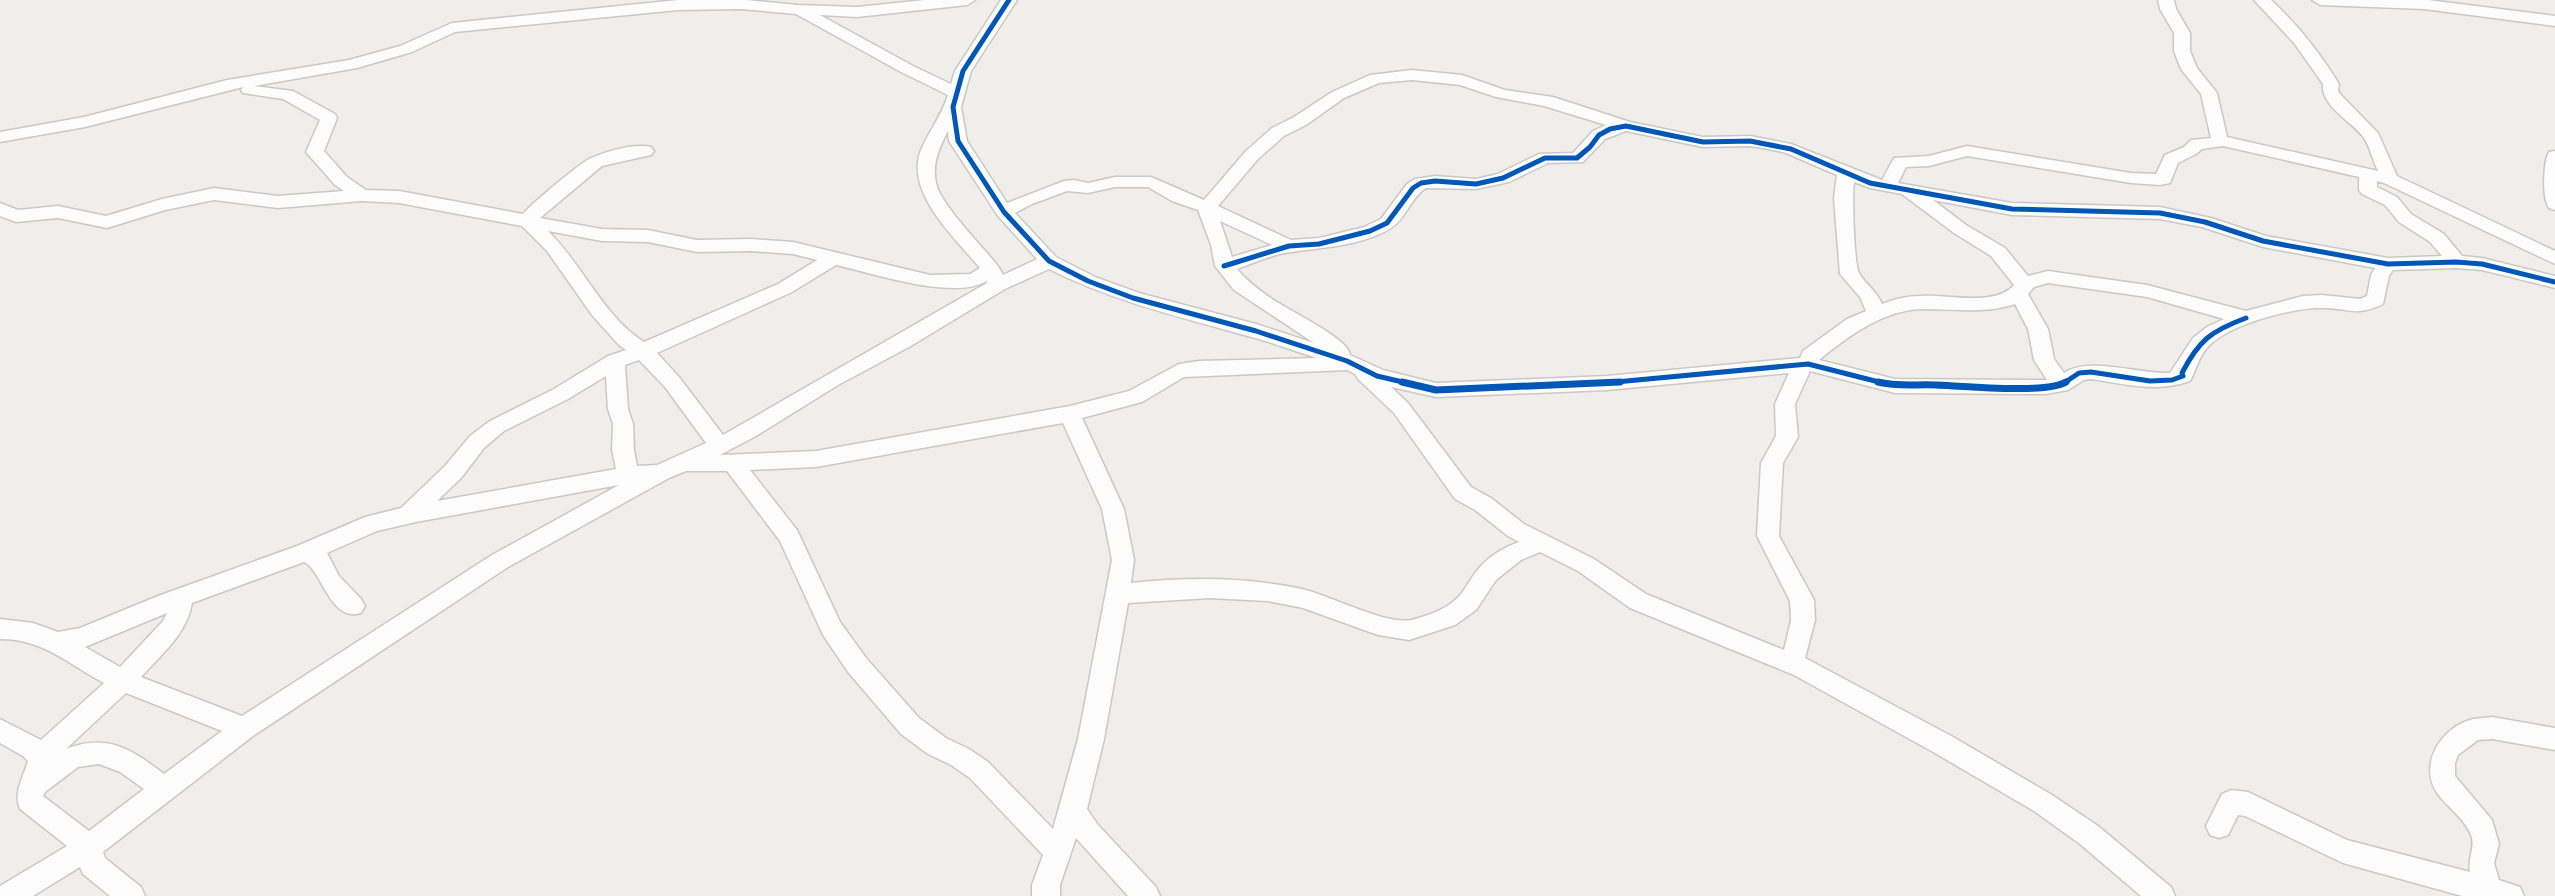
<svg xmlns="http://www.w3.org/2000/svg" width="2555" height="896" font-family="Roboto,sans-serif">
	<rect width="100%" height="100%" fill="#f0eeeb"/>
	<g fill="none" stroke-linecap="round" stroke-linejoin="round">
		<g stroke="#c9c8c7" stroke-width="3">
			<g id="minor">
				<path d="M678 0H746L798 5 857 7 925 0H975L967 5 857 17 820 15 913 66 951 84 955 71 1001 0H1017L971 71 961 107 967 141 1007 203 1064 181 1074 180 1088 183 1115 177H1151L1204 200 1246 151 1272 128 1294 117 1332 92 1370 75 1412 70 1462 75 1505 90 1553 97 1630 122 1703 137 1750 136 1791 144 1882 180 1894 158 1929 156 1967 146 2131 173 2156 174 2165 155 2184 147 2191 140 2211 138 2201 94 2181 69 2174 51V33L2160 9 2158 0H2174L2176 9 2190 33V51L2197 68 2217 93 2227 137 2378 171C2373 161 2370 147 2364 138 2353 122 2320 106 2323 84L2294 43 2254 0H2271C2298 25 2320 53 2339 84L2338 91 2341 95 2378 133 2397 176 2555 251V264L2384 183 2377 181V187L2397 197 2411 214 2444 234 2462 256 2482 258 2555 276V288L2482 270 2456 268 2393 270 2389 276 2383 304C2354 318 2349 307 2320 308 2291 308 2226 325 2207 348 2198 358 2196 371 2190 381 2157 393 2125 384 2091 379L2084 380 2068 390 2046 394 1895 393 1810 371 1795 404 1798 437 1783 463 1779 536 1814 600 1815 620 1805 658 1953 737 2052 795 2098 826 2171 887 2175 896H2141L2080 844 2034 811 1935 753 1794 675 1630 608 1578 571 1540 552 1521 560 1496 580 1476 610 1455 625 1409 640 1378 635 1303 608 1267 601 1210 598 1128 603 1104 739 1087 809 1098 825 1156 887 1160 896H1128L1076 838 1060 885V896H1032V885L1043 855 970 778 951 765 928 754 901 734 848 672 823 635 780 541 727 471H686L669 478 508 567 253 736 103 852 105 858 141 887 145 896H110L83 874 80 867 33 896H0V886L67 846 20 809C13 794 23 777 28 761L23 756 0 743V719L41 740 104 683C68 664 44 639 0 639V619L33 623 58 632 80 628 158 596 297 546 365 517 401 508 445 466 470 436 490 421 554 389 608 356 626 350 619 345 592 315 547 251 522 226 399 203 362 201 278 208 214 200 165 210 107 228 58 218 16 222 0 216V203L18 210 58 206 106 216 162 199 214 188 278 196 344 191 335 185 306 152 320 120 283 99 243 93 241 90 243 87 85 127 0 142V132L84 117 227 80 349 60 400 46 452 23ZM741 9 796 14 901 72 948 95C942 115 929 131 921 150 904 192 955 238 980 268L970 274 930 275 793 242 751 239 697 240 648 230 602 229 540 218 602 166 651 155 654 151 651 147C634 143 607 151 591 158 580 163 530 205 523 214L399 191 366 190 347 177 324 151 337 118 335 114 293 91 254 86 357 68 412 52 455 32 678 10ZM1412 80 1460 85 1496 97 1544 106 1606 125 1593 131 1573 153 1539 154 1498 174 1476 179 1435 176 1415 179 1407 184 1381 219 1364 227 1319 238 1291 240 1218 206 1258 159 1284 136 1306 125 1344 98 1379 83ZM948 131 949 141 998 216 1037 259 1003 275 998 266C983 247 940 204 936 183 932 163 939 148 948 131ZM1626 131 1703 147 1750 146 1769 149 1786 153 1837 175 1834 198 1840 274 1860 297 1866 311 1847 319 1803 351 1800 358 1607 376 1436 383 1383 370 1350 355C1350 339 1286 309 1272 299 1259 290 1247 281 1237 269 1254 263 1273 254 1292 252 1324 247 1362 246 1391 228 1406 219 1411 197 1426 188L1476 189 1509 182 1548 163 1583 162 1605 139ZM2223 146 2359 177V190L2362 194 2385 205 2399 222 2430 242 2442 256 2388 258 2266 236 2211 218 2160 207 2012 203 1898 183 1906 167 1929 166 1967 156 2131 183 2160 185 2170 183 2178 163 2196 154 2202 149ZM1854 182 1870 188 1902 194 1954 233 1991 256 2014 285C1995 307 1947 294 1920 296 1906 296 1895 299 1882 304 1876 290 1865 284 1859 273 1854 264 1852 195 1854 182ZM1115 187H1148L1172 201 1198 210 1211 245 1215 266 1234 290 1314 343 1256 324 1139 293 1095 277 1056 257 1015 213 1032 204 1067 191 1088 193ZM1933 200 2012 215 2160 219 2202 227 2263 247 2375 268 2371 275 2367 296 2360 299 2322 295 2303 296 2246 311 2147 285 2048 271 2028 276 2005 248 1966 225ZM1220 221 1272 245 1232 257ZM548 231 602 241 648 242 697 252 751 251 793 254 817 260 778 284 644 342C603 316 583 265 548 231ZM836 265C873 273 953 301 987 281V283L723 435 679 377 657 353 792 292ZM1049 269C1112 301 1180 317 1248 336 1271 342 1294 351 1317 358L1199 361 1179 364 1129 391 1070 406 816 451 720 455 756 436 838 385 909 347 1005 289ZM2048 283 2147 297 2224 319 2207 327 2193 338 2170 373C2138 374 2089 356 2064 373L2054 359 2048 329 2028 294 2034 287ZM2015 304 2028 329 2034 360 2047 380 1895 379 1819 360C1848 336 1885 309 1924 309 1954 309 1986 314 2015 304ZM639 360 665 387 706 443 657 465 637 466 634 450 633 424 628 409 625 365ZM1347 370 1355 374 1358 379 1394 413 1455 499 1475 510 1508 536 1519 542C1505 547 1491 555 1481 566 1473 574 1468 585 1461 594 1450 608 1428 616 1411 620 1385 625 1329 595 1302 589 1247 577 1187 577 1131 583L1134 560 1124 509 1082 418 1142 402 1184 377ZM1789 373 1775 404 1776 436 1761 463 1757 536 1790 601 1791 620 1784 650 1646 594 1594 559 1524 524 1491 498 1471 487 1408 403 1391 387 1436 397 1607 390ZM606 376 608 409 613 424 612 450 616 469 437 501 461 478 484 448 504 431 568 399ZM1063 423 1102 509 1112 560 1078 739 1053 829 988 762 969 749 946 738 919 718 866 658 840 622 797 530 750 470 816 467ZM619 485 492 555 242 716 141 677C161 655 187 634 192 603L304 562C322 570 330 623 361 613L365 606 361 599 339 576 327 553 377 531 416 522ZM167 613 163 621 120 667 85 647ZM126 693 222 731 164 774C131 749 108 733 66 749ZM99 764 120 772 144 789 89 831 43 796 45 792 78 767Z"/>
				<path d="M2312 0H2428L2555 16V26L2424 9 2320 5Z"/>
				<path d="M2555 151V210L2549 208C2542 199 2543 162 2549 152Z"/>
				<path d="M2492 717 2555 728V750L2492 739 2478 740 2458 755 2455 763V776L2492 820 2499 844 2494 863 2499 880 2520 887 2524 896H2462L2343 863 2245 816 2238 815 2228 835 2219 838 2210 835 2206 826 2222 794 2231 790 2248 792 2347 840 2470 872C2467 859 2476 847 2471 835 2465 819 2447 807 2437 793 2418 764 2441 727 2473 719 2479 718 2486 718 2492 717Z"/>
			</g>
		</g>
		<use href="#minor" fill="#fdfcfc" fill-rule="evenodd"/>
		<g stroke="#fff" stroke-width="8">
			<g id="cycleway-far1">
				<path d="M1009 0 963 71 953 107 958 141 1004 212 1049 261 1088 281 1133 298 1256 331 1347 361 1377 376 1407 383"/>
				<path d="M1224 266 1289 246 1319 244 1370 231 1387 223 1413 188 1421 183 1435 181 1476 184 1503 178 1545 158H1577L1590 147 1599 135 1610 129 1626 126 1703 142 1750 141 1791 149 1870 183 2012 209 2160 213 2205 222 2263 241 2388 264 2456 262 2482 264 2555 282"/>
				<path d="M1605 383 1808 364 1883 383"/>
				<path d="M2064 383 2079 373 2091 372 2150 381 2172 380 2183 376 2182 373C2199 340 2211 331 2246 318"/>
			</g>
		</g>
		<g stroke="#fff" stroke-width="10">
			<g id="cycleway">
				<path d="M1402 382 1436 390 1620 382"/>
				<path d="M1878 382C1898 387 1916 384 1936 385 1961 386 2047 394 2066 382"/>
			</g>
		</g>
		<use href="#cycleway-far1" stroke="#0057b8" stroke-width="5"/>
		<use href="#cycleway" stroke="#0057b8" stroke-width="7"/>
	</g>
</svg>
